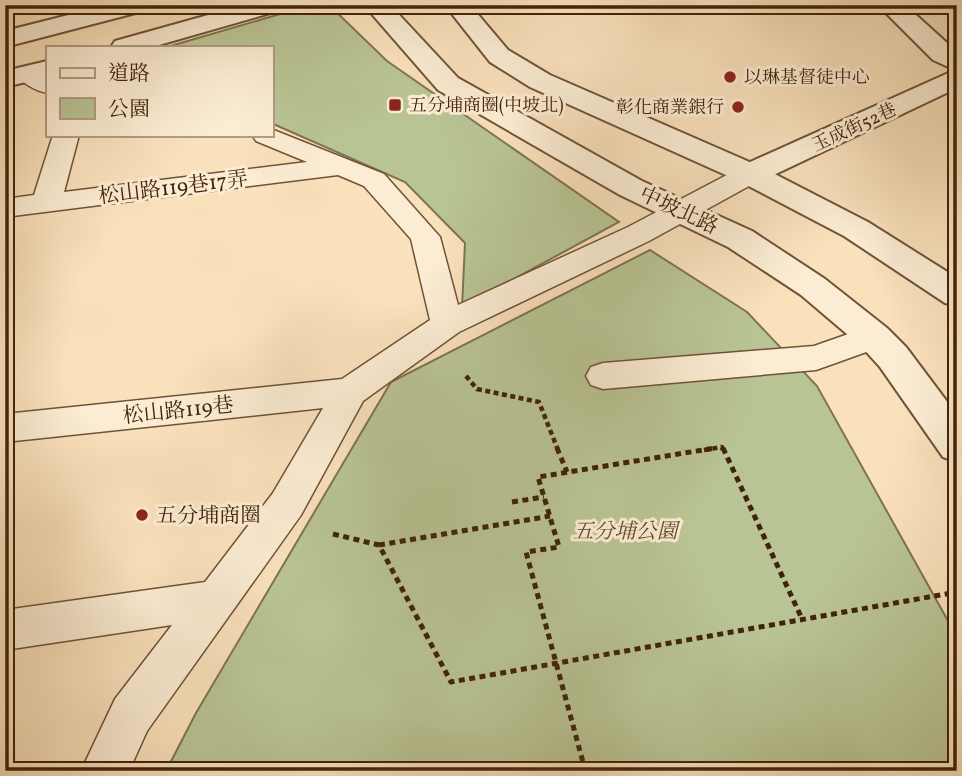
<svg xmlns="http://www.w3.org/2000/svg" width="962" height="776" font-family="Vollkorn,'Noto Serif TC',serif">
	<rect width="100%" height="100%" fill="#f9e1bc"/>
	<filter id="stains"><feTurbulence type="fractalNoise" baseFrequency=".00286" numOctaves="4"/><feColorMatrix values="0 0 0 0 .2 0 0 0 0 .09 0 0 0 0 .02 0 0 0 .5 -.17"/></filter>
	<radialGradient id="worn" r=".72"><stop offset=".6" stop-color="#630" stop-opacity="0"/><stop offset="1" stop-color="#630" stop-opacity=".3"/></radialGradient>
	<g fill="#b9c494" stroke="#7e744f" stroke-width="2">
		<path d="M311 5H329L387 61 619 222 462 307 465 243 405 182 271 123V47H167Z"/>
		<path d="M650 250 747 312 817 386 957 637V771H166L196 713 391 382Z"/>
	</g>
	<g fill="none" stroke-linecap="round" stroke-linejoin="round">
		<g stroke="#705236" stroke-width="3">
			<g id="service">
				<path d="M28 67 47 75V93C36 91 23 84 16 74L19 69Z"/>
				<path d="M271 129 384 174 440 237 458 305 628 227 740 168 750 166 760 168 764 174 760 180 649 241 459 332 363 401 301 515 147 731 129 771H81L115 699 172 625 5 650V610L205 582 273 493 323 408 5 442V414L342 379 430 320 411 239 364 186 338 175 5 217V199L34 195 53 135H79L64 192 307 162 256 141 252 135H271Z"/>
				<path d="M874 325 886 329 891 337 886 345 816 370 603 389 591 385 586 376 591 367 603 363 814 346Z"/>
			</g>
		</g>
		<g stroke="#705236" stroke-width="4">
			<path id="minor" d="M878 5H905L957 52V88L761 181 750 183 739 181 735 174 739 167 955 70 933 60Z"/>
		</g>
		<g stroke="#705236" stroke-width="4">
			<g id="tertiary">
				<path d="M108 5H150L147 10 5 47V31Z"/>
				<path d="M244 5H284L281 10 152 47H111L115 41Z"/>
				<path d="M364 5H390L458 78 642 181 752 231 825 279 887 328 906 347 957 415V462L943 457 880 367 861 346 801 295 728 247 620 195 438 90Z"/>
				<path d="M445 5H470L508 50 550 75 761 167 868 222 957 278V306L945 303 844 236 739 181 530 87 490 62Z"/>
				<path d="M47 61V77L5 87V71Z"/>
			</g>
		</g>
		<g stroke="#42230a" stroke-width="4.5" stroke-dasharray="5 3.5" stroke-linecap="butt">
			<path d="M466 376 477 389 539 402 558 450"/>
			<path d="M704 450 722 447 723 450"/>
		</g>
		<g stroke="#42230a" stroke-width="5" stroke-dasharray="6 4.5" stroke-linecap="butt">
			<path d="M557 448 567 472"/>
			<path d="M723 448 803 621"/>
			<path d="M512 502 544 497"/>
			<path d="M333 534 379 545 451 682 957 592"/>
			<path d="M379 545 550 516"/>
			<path d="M582 771 584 766 526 552 559 547 538 477 715 448"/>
		</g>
		<use href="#service" fill="#fbecd3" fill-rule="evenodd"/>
		<use href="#minor" fill="#fbecd3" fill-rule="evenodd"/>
		<use href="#tertiary" fill="#fbecd3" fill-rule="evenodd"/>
	</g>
	<g fill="#8f2418" stroke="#fbecd3" stroke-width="2.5">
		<circle cx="730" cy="77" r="7"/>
		<rect x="388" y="98" width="14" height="14" rx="3.5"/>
		<circle cx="738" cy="107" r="7"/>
		<circle cx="142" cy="515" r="7"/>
	</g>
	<g text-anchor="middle" stroke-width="6" stroke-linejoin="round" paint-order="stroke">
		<g font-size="18" fill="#42230a" stroke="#fbecd3" text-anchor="start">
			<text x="744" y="83">以琳基督徒中心</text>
			<text x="409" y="111">五分埔商圈(中坡北)</text>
			<text x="724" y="113" text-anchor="end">彰化商業銀行</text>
		</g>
		<g font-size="18" fill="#42230a" stroke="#fbecd3">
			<text transform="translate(854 127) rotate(-25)" y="6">玉成街52巷</text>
		</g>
		<g font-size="21" fill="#42230a" stroke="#fbecd3">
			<text transform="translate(173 187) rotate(-7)" y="7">松山路119巷17弄</text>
			<text transform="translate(679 210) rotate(25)" y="7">中坡北路</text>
			<text transform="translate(178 410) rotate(-6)" y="7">松山路119巷</text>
		</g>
		<g font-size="21" fill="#42230a" stroke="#fbecd3" text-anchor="start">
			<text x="156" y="522">五分埔商圈</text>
		</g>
		<g font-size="21" font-style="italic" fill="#604b2c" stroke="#fbecd3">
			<text x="625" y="538">五分埔公園</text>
		</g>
	</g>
	<rect width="962" height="776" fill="none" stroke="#f9e1bc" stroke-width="28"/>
	<rect x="7" y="7" width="948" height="762" fill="none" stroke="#42230a" stroke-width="3.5"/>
	<rect x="14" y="14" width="934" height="748" fill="none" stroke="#42230a" stroke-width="2"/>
	<rect x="46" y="46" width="228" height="91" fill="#fbecd3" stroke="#b19c83" stroke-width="2"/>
	<rect x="60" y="68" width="35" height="10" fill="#fbecd3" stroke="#b19c83" stroke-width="2"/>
	<text x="108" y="80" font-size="21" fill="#42230a">道路</text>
	<rect x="60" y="98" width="35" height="21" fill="#b9c494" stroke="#b19c83" stroke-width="2"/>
	<text x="108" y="116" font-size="21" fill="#42230a">公園</text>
	<rect width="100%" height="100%" filter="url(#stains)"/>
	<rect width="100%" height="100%" fill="url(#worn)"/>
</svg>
